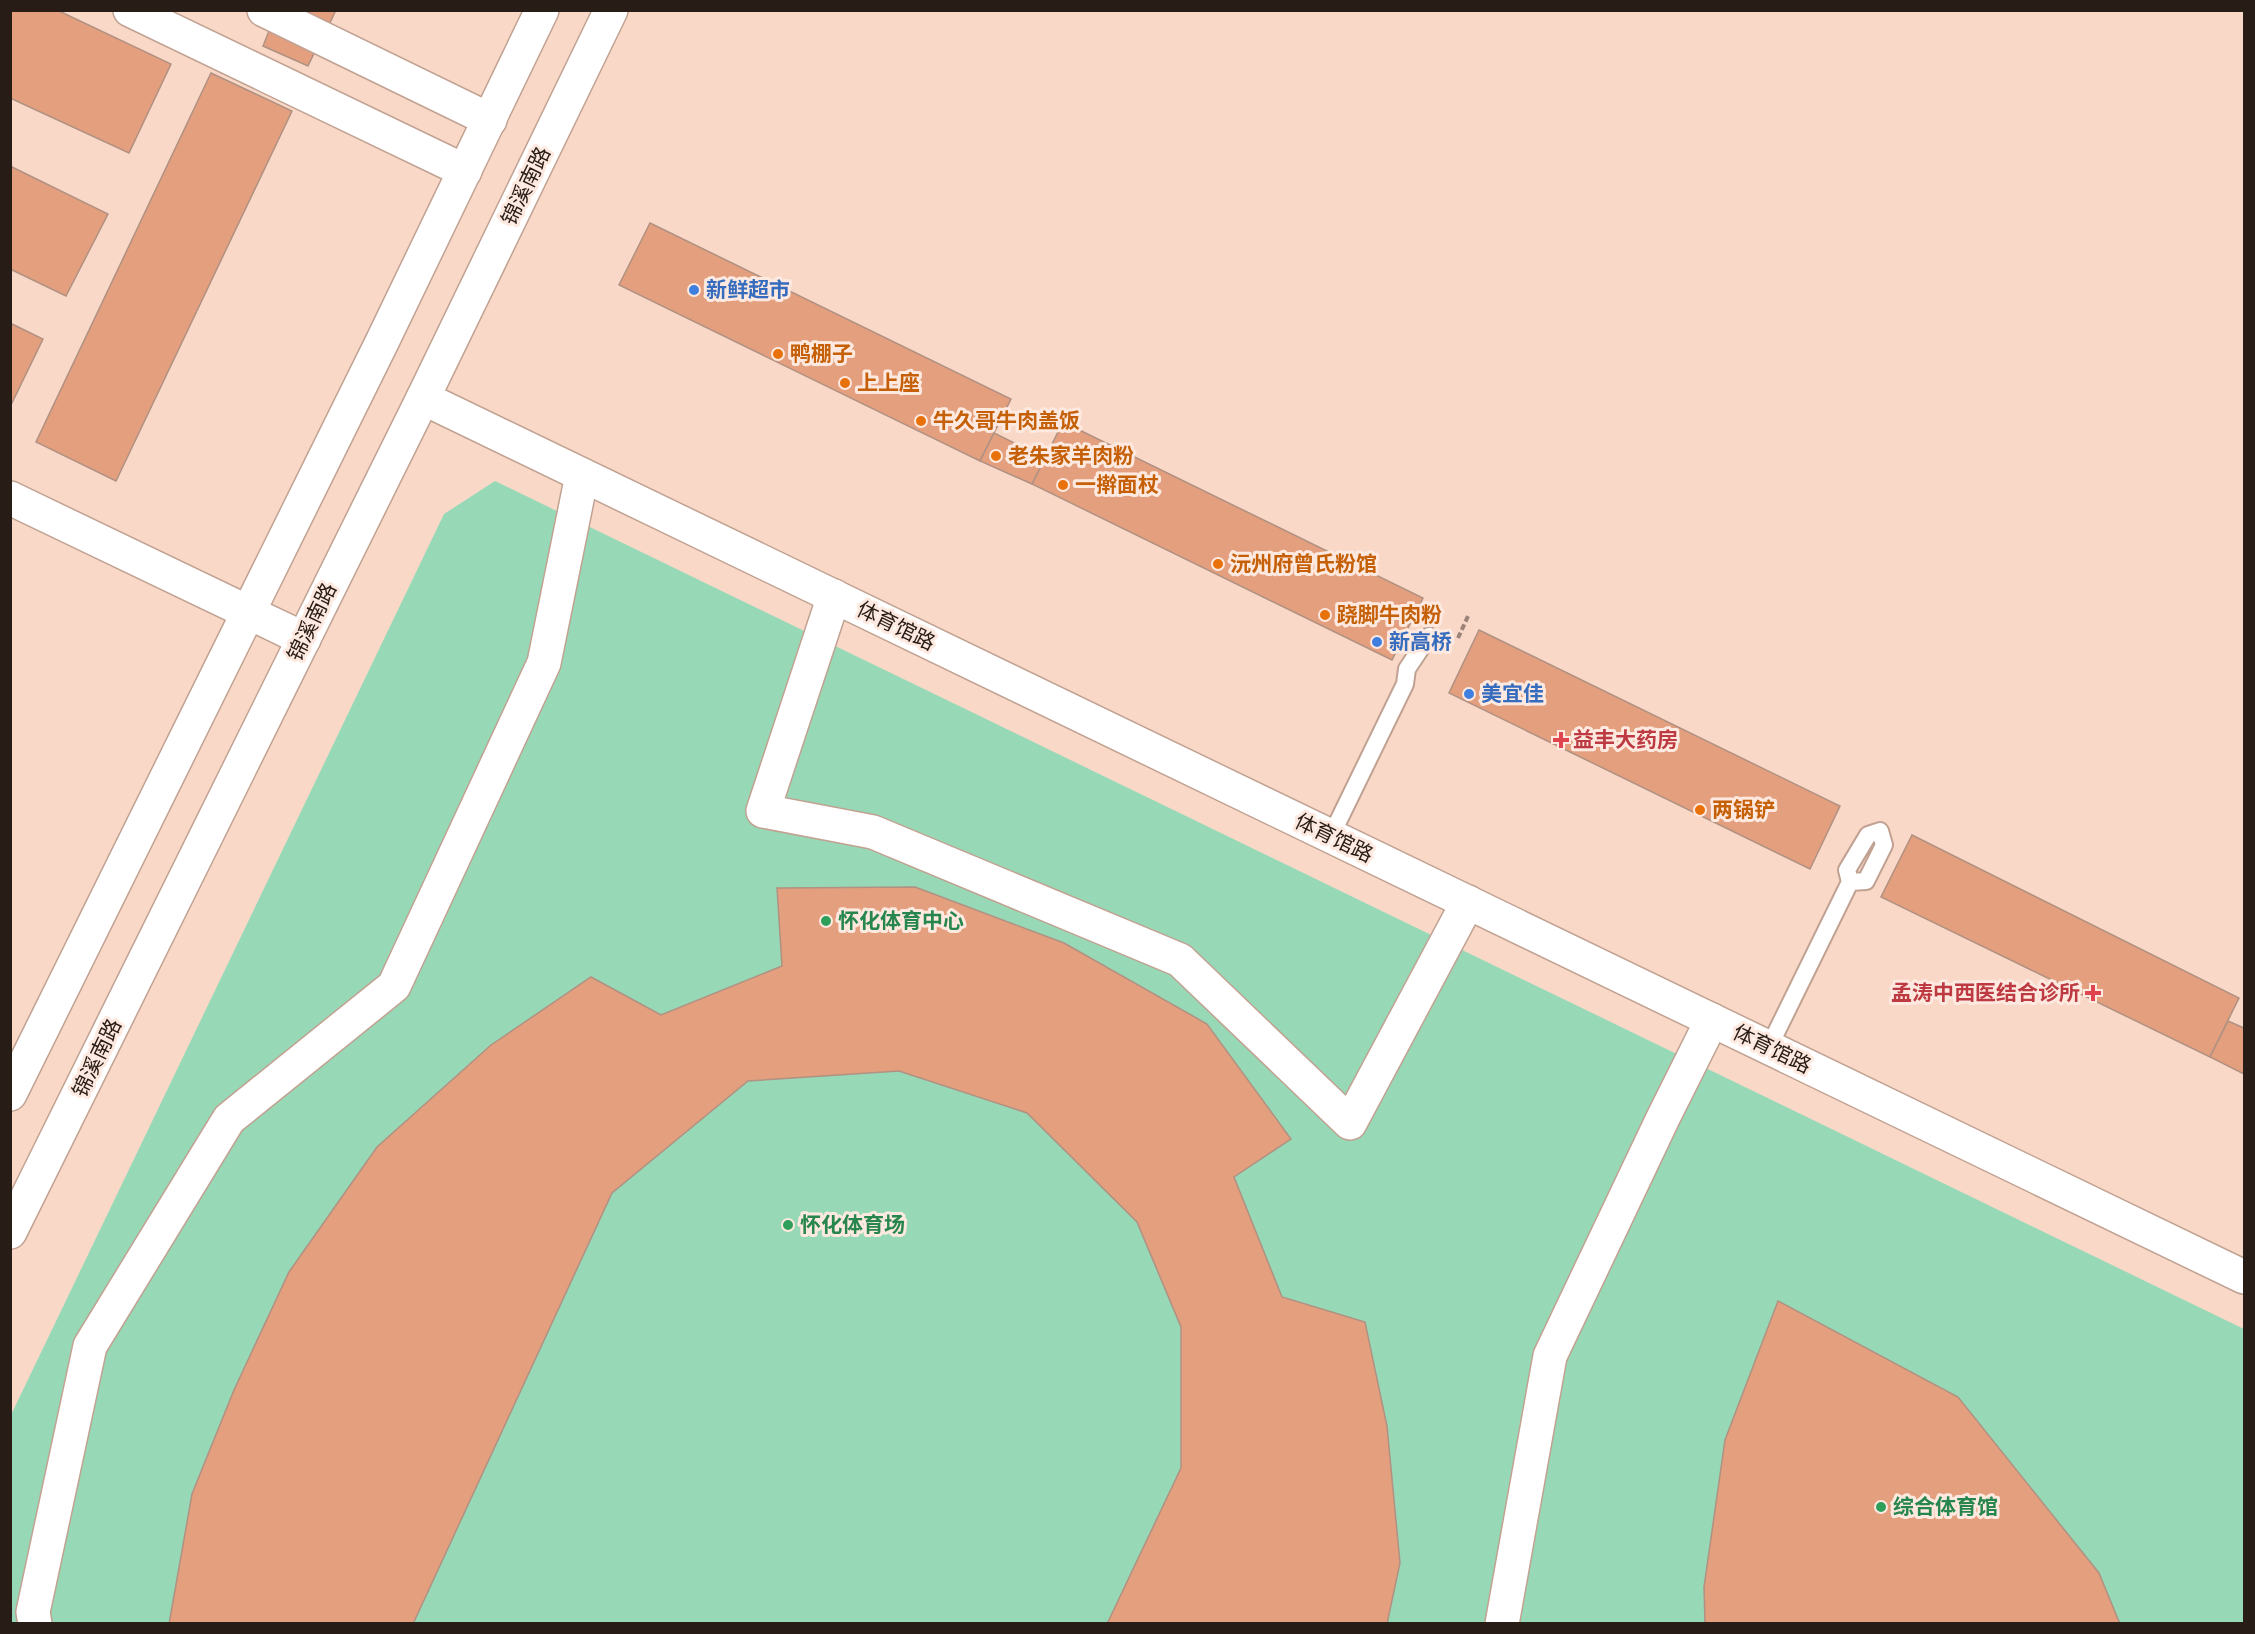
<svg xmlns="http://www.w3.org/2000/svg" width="2255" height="1634" font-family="Ubuntu,'Noto Sans SC',sans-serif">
	<rect width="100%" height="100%" fill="#f9d8c8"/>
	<path fill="#97d9b7" d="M495 481 2244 1329V1623H11L10 1417 444 514Z"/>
	<g fill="#e39f7e" stroke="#b09182" stroke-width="1.5">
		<path d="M10 10H57L171 64 129 153 10 98Z"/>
		<path d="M295 10H336L328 27Z"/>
		<path d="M271 26 317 47 308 66 263 46Z"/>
		<path d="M211 73 292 111 116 481 36 442Z"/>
		<path d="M10 166 108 214 66 296 10 269Z"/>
		<path d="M650 223 1011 399 980 461 619 285Z"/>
		<path d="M10 323 43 339 10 407Z"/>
		<path d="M1063 422 1423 598 1392 660 1032 484Z"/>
		<path d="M994 433 1045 458 1032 484 980 461Z"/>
		<path d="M1479 630 1840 806 1810 869 1449 693Z"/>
		<path d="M1912 835 2239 998 2210 1057 1881 897Z"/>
		<path d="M915 887 1064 943 1207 1024 1291 1139 1234 1177 1282 1297 1365 1322 1387 1426 1400 1563 1387 1624H1107L1181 1468V1327L1137 1222 1027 1113 899 1071 748 1081 612 1193 413 1624H169L192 1494 234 1390 289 1272 377 1147 491 1045 591 977 661 1015 782 966 777 888Z"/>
		<path d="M2228 1021 2244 1028V1074L2210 1057Z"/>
		<path d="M1778 1301 1958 1397 2099 1573 2120 1624H1705L1704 1587 1725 1440Z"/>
	</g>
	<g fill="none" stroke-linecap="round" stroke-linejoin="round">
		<g stroke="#c1a292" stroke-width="20">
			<g id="lane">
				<path d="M1331 836 1405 684 1407 669 1429 636"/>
				<path d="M1769 1047 1850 882 1847 870 1868 835 1880 831 1884 845 1866 881 1850 882"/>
			</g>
		</g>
		<g stroke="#c1a292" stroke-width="36">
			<g id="street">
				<path d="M130 10 465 171"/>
				<path d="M264 10 490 120"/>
				<path d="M10 498 304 639"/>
				<path d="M834 596 763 811 873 832 1180 960 1350 1123 1468 902"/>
				<path d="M35 1624 33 1612 90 1346 229 1119 394 986 544 663 582 475"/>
				<path d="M1502 1624 1550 1356 1663 1118 1712 1020"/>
			</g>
		</g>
		<g stroke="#c1a292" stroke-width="36">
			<g id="secondary">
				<path d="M423 398 2244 1277"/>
				<path d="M10 1094 382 342 542 10"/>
				<path d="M10 1232 423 398 611 10"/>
			</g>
		</g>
		<path stroke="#9c8479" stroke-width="4" stroke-dasharray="6 3" stroke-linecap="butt" d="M1458 638 1469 614"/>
		<use href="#lane" stroke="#fff" stroke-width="16"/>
		<use href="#street" stroke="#fff" stroke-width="33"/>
		<use href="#secondary" stroke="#fff" stroke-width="33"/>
	</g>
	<g fill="#3f7fe0" stroke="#fde9df" stroke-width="2">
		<circle cx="694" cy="290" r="6"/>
		<circle cx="1377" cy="642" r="6"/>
		<circle cx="1469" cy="694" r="6"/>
	</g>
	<g fill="#e8710a" stroke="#fde9df" stroke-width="2">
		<circle cx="778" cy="354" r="6"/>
		<circle cx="845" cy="383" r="6"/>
		<circle cx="921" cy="421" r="6"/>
		<circle cx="996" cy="456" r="6"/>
		<circle cx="1063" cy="485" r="6"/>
		<circle cx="1218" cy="564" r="6"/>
		<circle cx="1325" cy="615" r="6"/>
		<circle cx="1700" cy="810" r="6"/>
	</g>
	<g fill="#e0444e" stroke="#fde9df" stroke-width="2">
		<path d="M1558 731h6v6h6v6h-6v6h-6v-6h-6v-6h6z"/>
		<path d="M2090 984h6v6h6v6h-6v6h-6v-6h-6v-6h6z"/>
	</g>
	<g fill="#2e9e5b" stroke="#fde9df" stroke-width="2">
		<circle cx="826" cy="921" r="6"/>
		<circle cx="788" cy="1225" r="6"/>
		<circle cx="1881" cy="1507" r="6"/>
	</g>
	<g text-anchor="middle" stroke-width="6" stroke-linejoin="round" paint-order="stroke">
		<g font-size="21" fill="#281c16" stroke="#fde9df">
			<text transform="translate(526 186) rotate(-64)" y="7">锦溪南路</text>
			<text transform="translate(312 622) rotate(-64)" y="7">锦溪南路</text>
			<text transform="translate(896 626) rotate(26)" y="7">体育馆路</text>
			<text transform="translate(1334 838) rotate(26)" y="7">体育馆路</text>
			<text transform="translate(1772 1049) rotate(26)" y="7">体育馆路</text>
			<text transform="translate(97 1058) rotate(-64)" y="7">锦溪南路</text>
		</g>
		<g font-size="21" font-weight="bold" fill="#366cbe" stroke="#fde9df" text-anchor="start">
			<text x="706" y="297">新鲜超市</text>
			<text x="1389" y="649">新高桥</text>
			<text x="1481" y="701">美宜佳</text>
		</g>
		<g font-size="21" font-weight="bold" fill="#c56008" stroke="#fde9df" text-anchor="start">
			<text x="790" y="361">鸭棚子</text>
			<text x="857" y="390">上上座</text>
			<text x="933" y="428">牛久哥牛肉盖饭</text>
			<text x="1008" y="463">老朱家羊肉粉</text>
			<text x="1075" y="492">一擀面杖</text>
			<text x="1230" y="571">沅州府曾氏粉馆</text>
			<text x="1337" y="622">跷脚牛肉粉</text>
			<text x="1712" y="817">两锅铲</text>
		</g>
		<g font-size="21" font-weight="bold" fill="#be3a42" stroke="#fde9df" text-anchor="start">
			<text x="1573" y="747">益丰大药房</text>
			<text x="2080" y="1000" text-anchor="end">孟涛中西医结合诊所</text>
		</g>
		<g font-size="21" font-weight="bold" fill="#27864d" stroke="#fde9df" text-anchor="start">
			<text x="838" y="928">怀化体育中心</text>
			<text x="800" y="1232">怀化体育场</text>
			<text x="1893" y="1514">综合体育馆</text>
		</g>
	</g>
	<rect width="2255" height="1634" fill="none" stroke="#281c16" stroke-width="24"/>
</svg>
